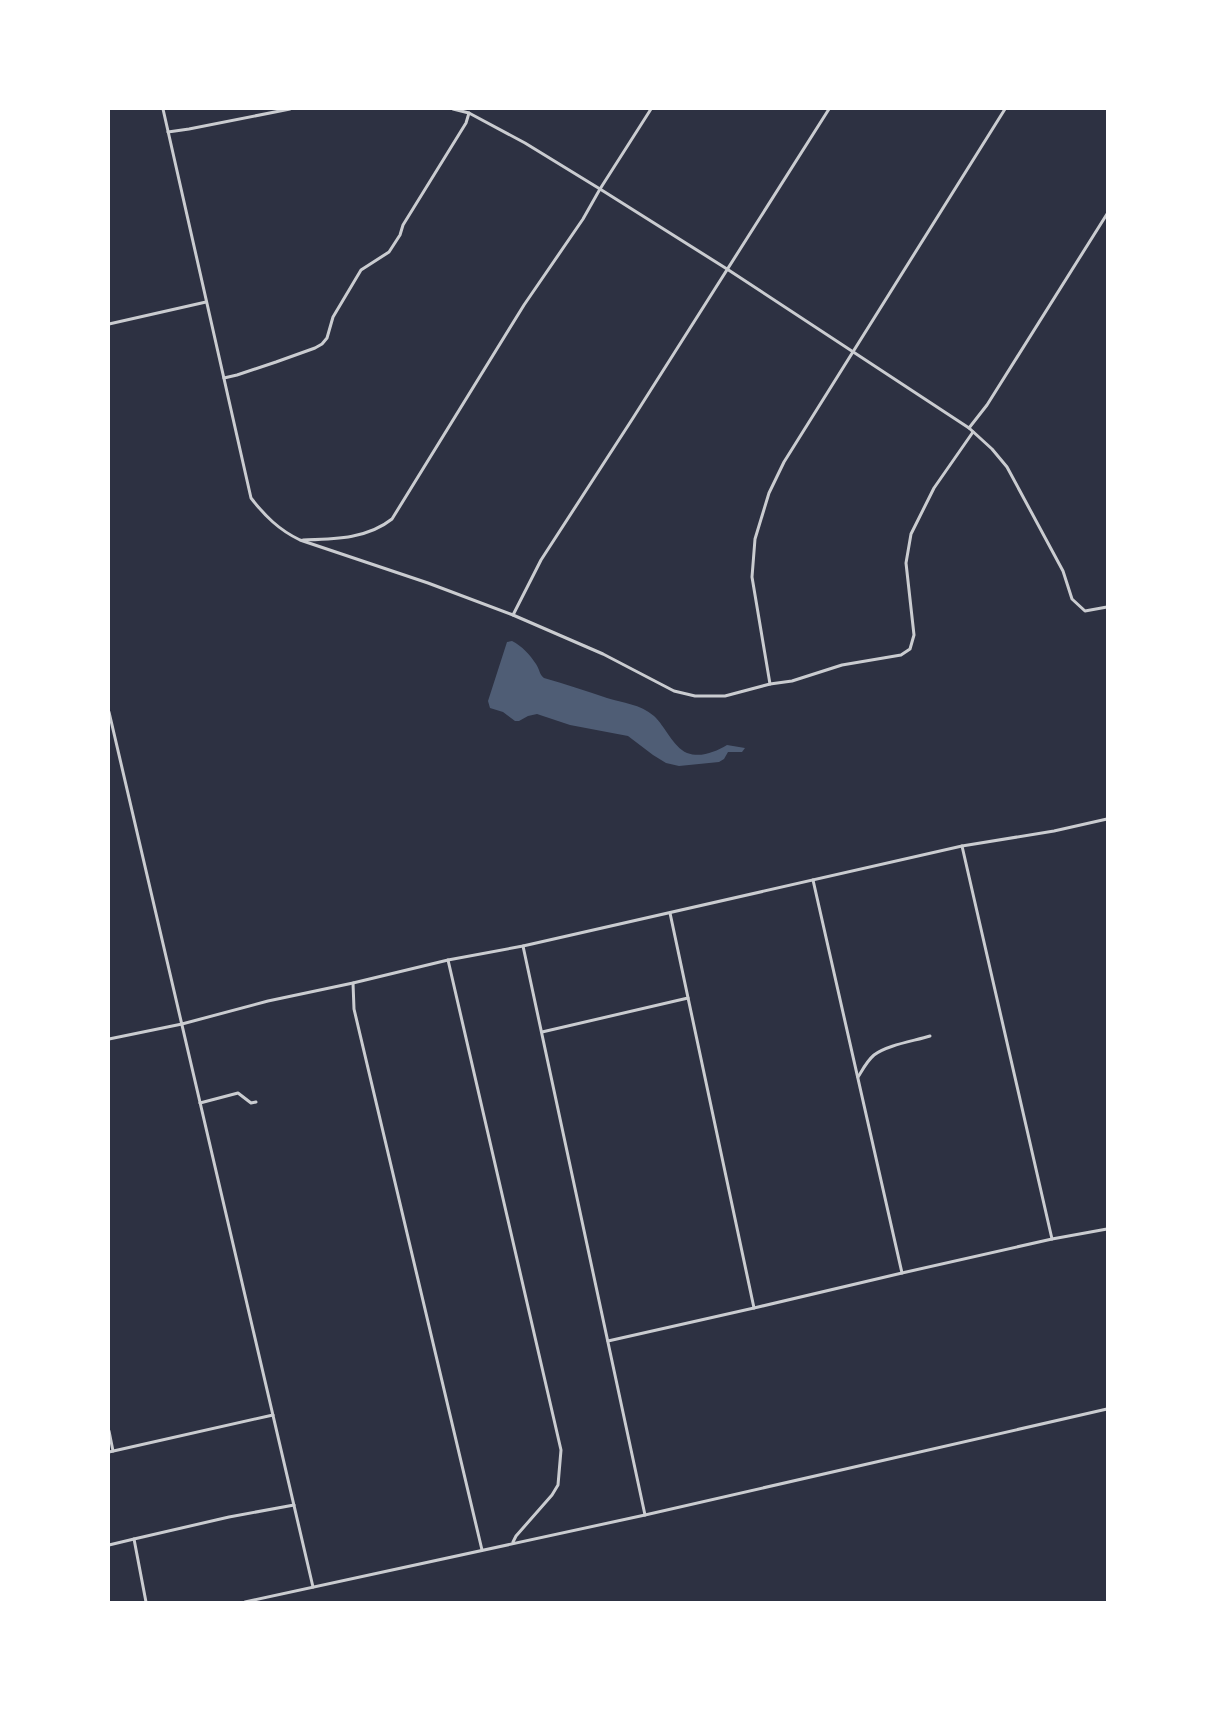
<svg xmlns="http://www.w3.org/2000/svg" width="1216" height="1711" font-family="'DejaVu Sans',sans-serif">
	<rect width="100%" height="100%" fill="#2d3142"/>
	<path fill="#4f5d75" d="M512 641C522 646 530 655 536 664 540 670 539 674 544 678 566 684 586 691 607 698 623 703 640 704 654 716 665 726 673 747 687 753 701 758 715 752 727 745L745 748 742 752H728L724 759 719 762 679 766 666 763 653 755 628 736 570 725 537 714 528 716 519 721H515L503 712 490 708 488 701 507 642Z"/>
	<g fill="none" stroke-linecap="round" stroke-linejoin="round">
		<g stroke="#caccd0" stroke-width="3">
			<path d="M163 109 251 498C265 516 279 530 300 540L428 583 513 615 603 654 674 691 695 696H725L770 684 792 681 842 665 901 655 910 649 914 635 906 563 911 534 934 488 973 432"/>
			<path d="M453 109 469 113 525 143 600 189 727 269 969 428 992 449 1007 467 1063 571 1072 599 1085 611 1107 607"/>
			<path d="M168 132 189 129 290 109"/>
			<path d="M109 324 206 302"/>
			<path d="M224 378 237 375 276 362 315 348 322 344 327 338 333 317 361 270 389 252 400 235 403 225 466 123 469 113"/>
			<path d="M969 428 987 405 1107 214"/>
			<path d="M303 540C334 539 367 539 392 519L524 305 583 219 600 189 651 109"/>
			<path d="M513 615 541 560 633 418 829 109"/>
			<path d="M770 684 752 577 755 539 769 493 784 462 1005 109"/>
			<path d="M109 712 313 1587"/>
			<path d="M962 846 1052 1239"/>
			<path d="M813 880 902 1273"/>
			<path d="M670 913 754 1308"/>
			<path d="M523 946 645 1515"/>
			<path d="M448 960 561 1450 558 1485 552 1495 516 1536 513 1542"/>
			<path d="M353 983 354 1009 482 1550"/>
			<path d="M542 1032 688 998"/>
			<path d="M109 1039 182 1024 268 1001 353 983 448 960 523 946 962 846 1054 831 1107 819"/>
			<path d="M858 1077C863 1069 867 1061 874 1055 887 1045 914 1041 930 1036"/>
			<path d="M200 1103 238 1093 251 1103 256 1102"/>
			<path d="M608 1341 754 1308 902 1273 1052 1239 1107 1229"/>
			<path d="M109 1431 113 1451"/>
			<path d="M109 1452 273 1415"/>
			<path d="M109 1545 134 1539"/>
			<path d="M146 1602 134 1539 229 1517 294 1505"/>
			<path d="M245 1602 645 1515 1107 1409"/>
		</g>
	</g>
	<rect width="1216" height="1711" fill="none" stroke="#ffffff" stroke-width="220"/>
</svg>
